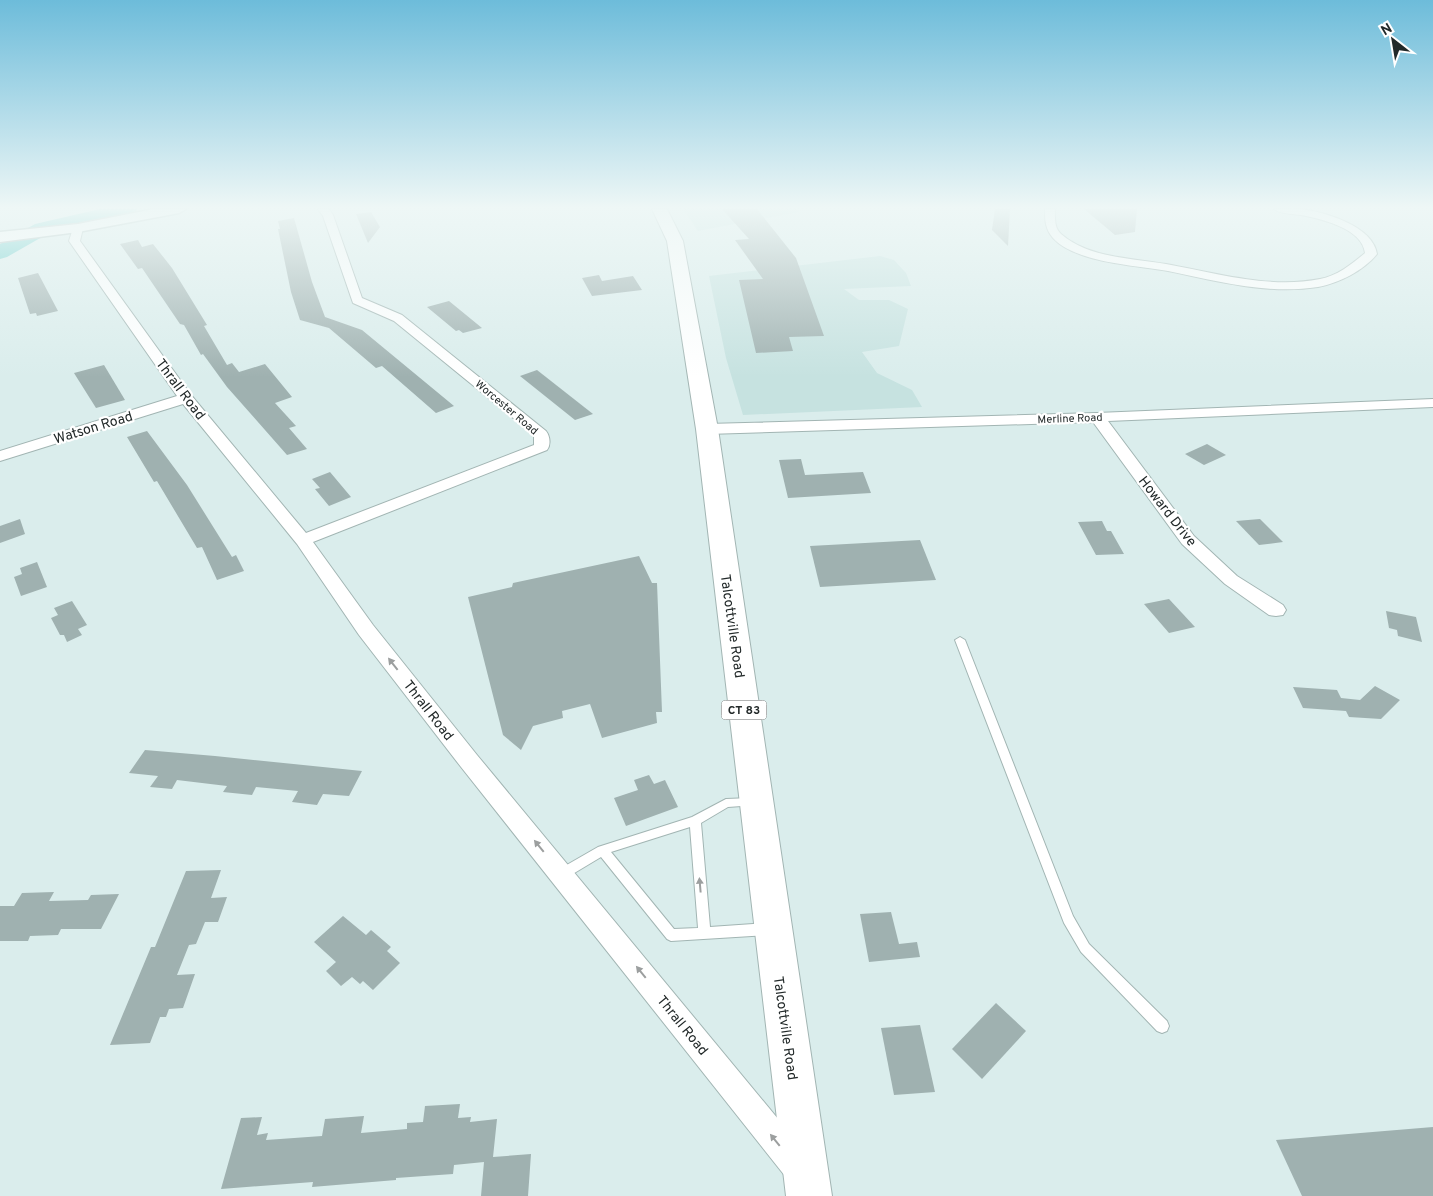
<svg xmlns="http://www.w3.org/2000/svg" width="1433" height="1196" font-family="Overpass,sans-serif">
	<rect width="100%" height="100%" fill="#daedec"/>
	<g fill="#c6e2e0">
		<path d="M683 209H796L799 212 698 231Z"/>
		<path d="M880 256 894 260 906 273 911 286 844 289 859 300H889L908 309 899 346 862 352 877 373 912 390 922 407 743 415 726 358 709 276Z"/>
	</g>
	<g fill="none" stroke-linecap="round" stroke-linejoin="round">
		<path fill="#55c7c4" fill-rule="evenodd" d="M100 209H137L135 213 49 233 7 257 0 259V244L35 224Z"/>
	</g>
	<g fill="#9fb1b0">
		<path d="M722 209H757L796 258 824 336 789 337 793 351 756 353 739 280 763 279 735 240 749 239Z"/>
		<path d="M995 209H1010L1008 246 992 230Z"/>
		<path d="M1084 209H1137L1135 232 1115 235Z"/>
		<path d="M371 212 380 227 368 243 356 214Z"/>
		<path d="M294 218 312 282 325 317 362 330 454 406 436 413 382 366 376 368 329 328 300 320 291 292 278 229H280L278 221Z"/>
		<path d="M138 240 142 247 153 244 172 268 207 325 204 326 227 365 232 363 239 372 265 364 292 397 275 403 296 426 289 428 307 449 287 455 227 387 203 354 201 355 184 325 180 324 142 268 138 269 120 244Z"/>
		<path d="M38 273 58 311 37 316 36 313 30 314 18 278Z"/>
		<path d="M599 275 602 281 633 276 642 290 592 296 582 278Z"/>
		<path d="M449 301 482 328 463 333 459 330 456 331 427 307Z"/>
		<path d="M104 365 125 400 96 408 74 373Z"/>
		<path d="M537 370 593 414 575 420 520 376Z"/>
		<path d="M147 431 187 485 232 557 236 555 244 571 217 580 202 547 197 548 157 481 154 482 127 437Z"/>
		<path d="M1207 444 1226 455 1204 465 1185 454Z"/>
		<path d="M801 459 805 475 863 472 871 493 788 498 779 460Z"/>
		<path d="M330 472 351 497 329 506 315 489 320 488 312 479Z"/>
		<path d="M20 519 25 534 0 543V526Z"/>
		<path d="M1260 519 1283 542 1259 545 1236 521Z"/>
		<path d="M1102 521 1107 531H1111L1124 554 1096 555 1078 522Z"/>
		<path d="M920 540 936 580 820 587 810 546Z"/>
		<path d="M639 556 652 583H657L662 712H656L657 723 602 738 590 704 562 711 563 718 533 726 521 750 503 735 468 597 512 587 513 583Z"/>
		<path d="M37 562 47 587 21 596 14 577 22 574 20 568Z"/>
		<path d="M1169 599 1195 627 1169 633 1144 604Z"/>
		<path d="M72 601 87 625 78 629 82 635 67 642 64 635H60L51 618 58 615 54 608Z"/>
		<path d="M1386 611 1416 617 1422 642 1398 636 1397 630 1389 628Z"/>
		<path d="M1375 686 1400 700 1381 719 1349 717 1346 711 1303 708 1293 687 1337 690 1341 698 1360 700Z"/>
		<path d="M145 750 215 756 362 771 349 796 323 794 317 805 292 802 298 791 256 787 252 795 223 792 227 786 177 780 172 789 150 787 158 776 129 773Z"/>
		<path d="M649 775 654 784 665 780 678 807 626 826 614 798 638 790 634 780Z"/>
		<path d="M221 870 211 898 227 897 218 922H205L196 944 189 945 177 975 195 974 183 1008 169 1009 166 1017H160L150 1043 110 1045 151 947H155L186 871Z"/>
		<path d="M54 892 49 901 88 900 91 895 119 894 101 929H61L58 935 30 936 28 941H0V906H14L22 893Z"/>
		<path d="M891 912 899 944 917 942 920 957 869 962 860 914Z"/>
		<path d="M343 916 366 935 371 930 391 947 387 951 400 963 373 990 363 981 360 984 352 977 341 986 326 971 336 962 314 942Z"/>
		<path d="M996 1003 1026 1031 982 1079 952 1049Z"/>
		<path d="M920 1025 935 1092 894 1095 881 1028Z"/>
		<path d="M460 1104 458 1118 471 1117 470 1122 497 1119 493 1157 531 1154 528 1196H481L484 1162 454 1165 453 1174 396 1178V1180L312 1187 313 1182 221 1189 241 1118 262 1117 257 1135 268 1133 266 1140 322 1136 325 1119 364 1116 361 1133 407 1129V1123L423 1122 425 1106Z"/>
		<path d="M1433 1127V1196H1302L1276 1140Z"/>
	</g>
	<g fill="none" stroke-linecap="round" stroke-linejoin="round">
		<g stroke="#a2b5b3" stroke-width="2">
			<g id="service">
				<path d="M960 637 965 640 1073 916 1089 944 1167 1021 1169 1026 1167 1031 1162 1033 1157 1031 1081 952 1064 923 955 640Z"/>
				<path d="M751 798 755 799 756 802 755 805 728 807 701 823 710 927 766 923 770 925 772 929 770 933 766 935 671 941 667 939 601 857 566 878 562 879 558 878 556 874 558 870 598 847 692 817 726 799ZM690 827 698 928 674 929 611 852Z"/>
			</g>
		</g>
		<g stroke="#a2b5b3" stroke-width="2">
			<g id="minor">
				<path d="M318 209H329L333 215 362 298 402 315 546 431C550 436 551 445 547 450L313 542 373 625 477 755 807 1154 812 1165 807 1176 796 1181 785 1176 461 767 359 635 297 544 183 404 0 461V451L177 396 69 241 73 228 78 225 83 228 80 241 191 395 306 533 534 445V435L394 321 353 303 323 216Z"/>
				<path d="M1045 209H1055C1055 218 1054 228 1061 234 1088 258 1132 258 1166 264 1216 273 1269 289 1320 279 1337 276 1352 264 1365 253 1362 228 1321 219 1301 215 1292 214 1280 214 1274 209 1283 209 1292 208 1301 209 1325 212 1373 226 1377 254 1363 271 1339 283 1318 287 1267 295 1217 281 1168 271 1135 265 1076 263 1053 238 1045 229 1045 220 1045 209Z"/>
				<path d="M1433 399V407L1108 421 1194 536 1237 576 1283 605 1286 610 1283 615 1276 616 1269 615 1225 584 1182 544 1093 422 707 434 702 432 699 429 702 426 707 424 1097 413Z"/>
			</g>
		</g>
		<g stroke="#a2b5b3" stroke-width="3">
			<path id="secondary" d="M154 209H186L179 213 78 232 0 242V232L78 224Z"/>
		</g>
		<g stroke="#a2b5b3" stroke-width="2">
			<path id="primary" d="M652 209H667L683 241 718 429 832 1196H786L696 429 667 241Z"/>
		</g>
		<use href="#service" fill="#fff" fill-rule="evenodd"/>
		<use href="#minor" fill="#fff" fill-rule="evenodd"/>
		<use href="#secondary" fill="#fff" fill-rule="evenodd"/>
		<use href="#primary" fill="#fff" fill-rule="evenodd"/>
	</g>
	<defs><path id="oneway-solid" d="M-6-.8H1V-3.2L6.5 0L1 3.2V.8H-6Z" transform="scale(1.25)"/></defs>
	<g fill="#9c9f9f">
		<use href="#oneway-solid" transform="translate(393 664) rotate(-128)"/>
		<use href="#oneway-solid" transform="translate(539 846) rotate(-129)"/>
		<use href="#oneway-solid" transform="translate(700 885) rotate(-95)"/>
		<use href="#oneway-solid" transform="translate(641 972) rotate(-129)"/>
		<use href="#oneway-solid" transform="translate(775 1140) rotate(-129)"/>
	</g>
	<linearGradient id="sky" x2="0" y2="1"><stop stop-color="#6dbcda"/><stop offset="0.55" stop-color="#eef7f6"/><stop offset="1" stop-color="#eef7f6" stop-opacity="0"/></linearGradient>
	<rect width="1433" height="377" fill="url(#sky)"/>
	<g text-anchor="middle" stroke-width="4.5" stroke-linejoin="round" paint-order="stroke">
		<g font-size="11" fill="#222929" stroke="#fff">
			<text transform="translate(507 407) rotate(40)" y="4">Worcester Road</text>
			<text transform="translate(1070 418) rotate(-2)" y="4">Merline Road</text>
		</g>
		<rect fill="#fff" stroke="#646969" stroke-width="1" x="721.5" y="700.5" width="45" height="19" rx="4"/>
		<g font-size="12" font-weight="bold" fill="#222929">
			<text x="744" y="714">CT 83</text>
		</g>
		<g font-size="14" fill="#222929" stroke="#fff">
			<text transform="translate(181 389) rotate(53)" y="5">Thrall Road</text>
			<text transform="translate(93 427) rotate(-17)" y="5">Watson Road</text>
			<text transform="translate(1168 511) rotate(52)" y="5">Howard Drive</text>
			<text transform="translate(733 626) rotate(82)" y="5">Talcottville Road</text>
			<text transform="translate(429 710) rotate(52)" y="5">Thrall Road</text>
			<text transform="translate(683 1025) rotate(51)" y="5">Thrall Road</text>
			<text transform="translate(786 1028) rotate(82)" y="5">Talcottville Road</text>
		</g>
	</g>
	<g transform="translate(1393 40) rotate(329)" stroke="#ffffff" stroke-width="4" paint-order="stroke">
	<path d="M0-4L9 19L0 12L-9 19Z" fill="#222929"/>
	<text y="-8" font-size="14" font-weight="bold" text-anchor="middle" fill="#222929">N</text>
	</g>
</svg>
